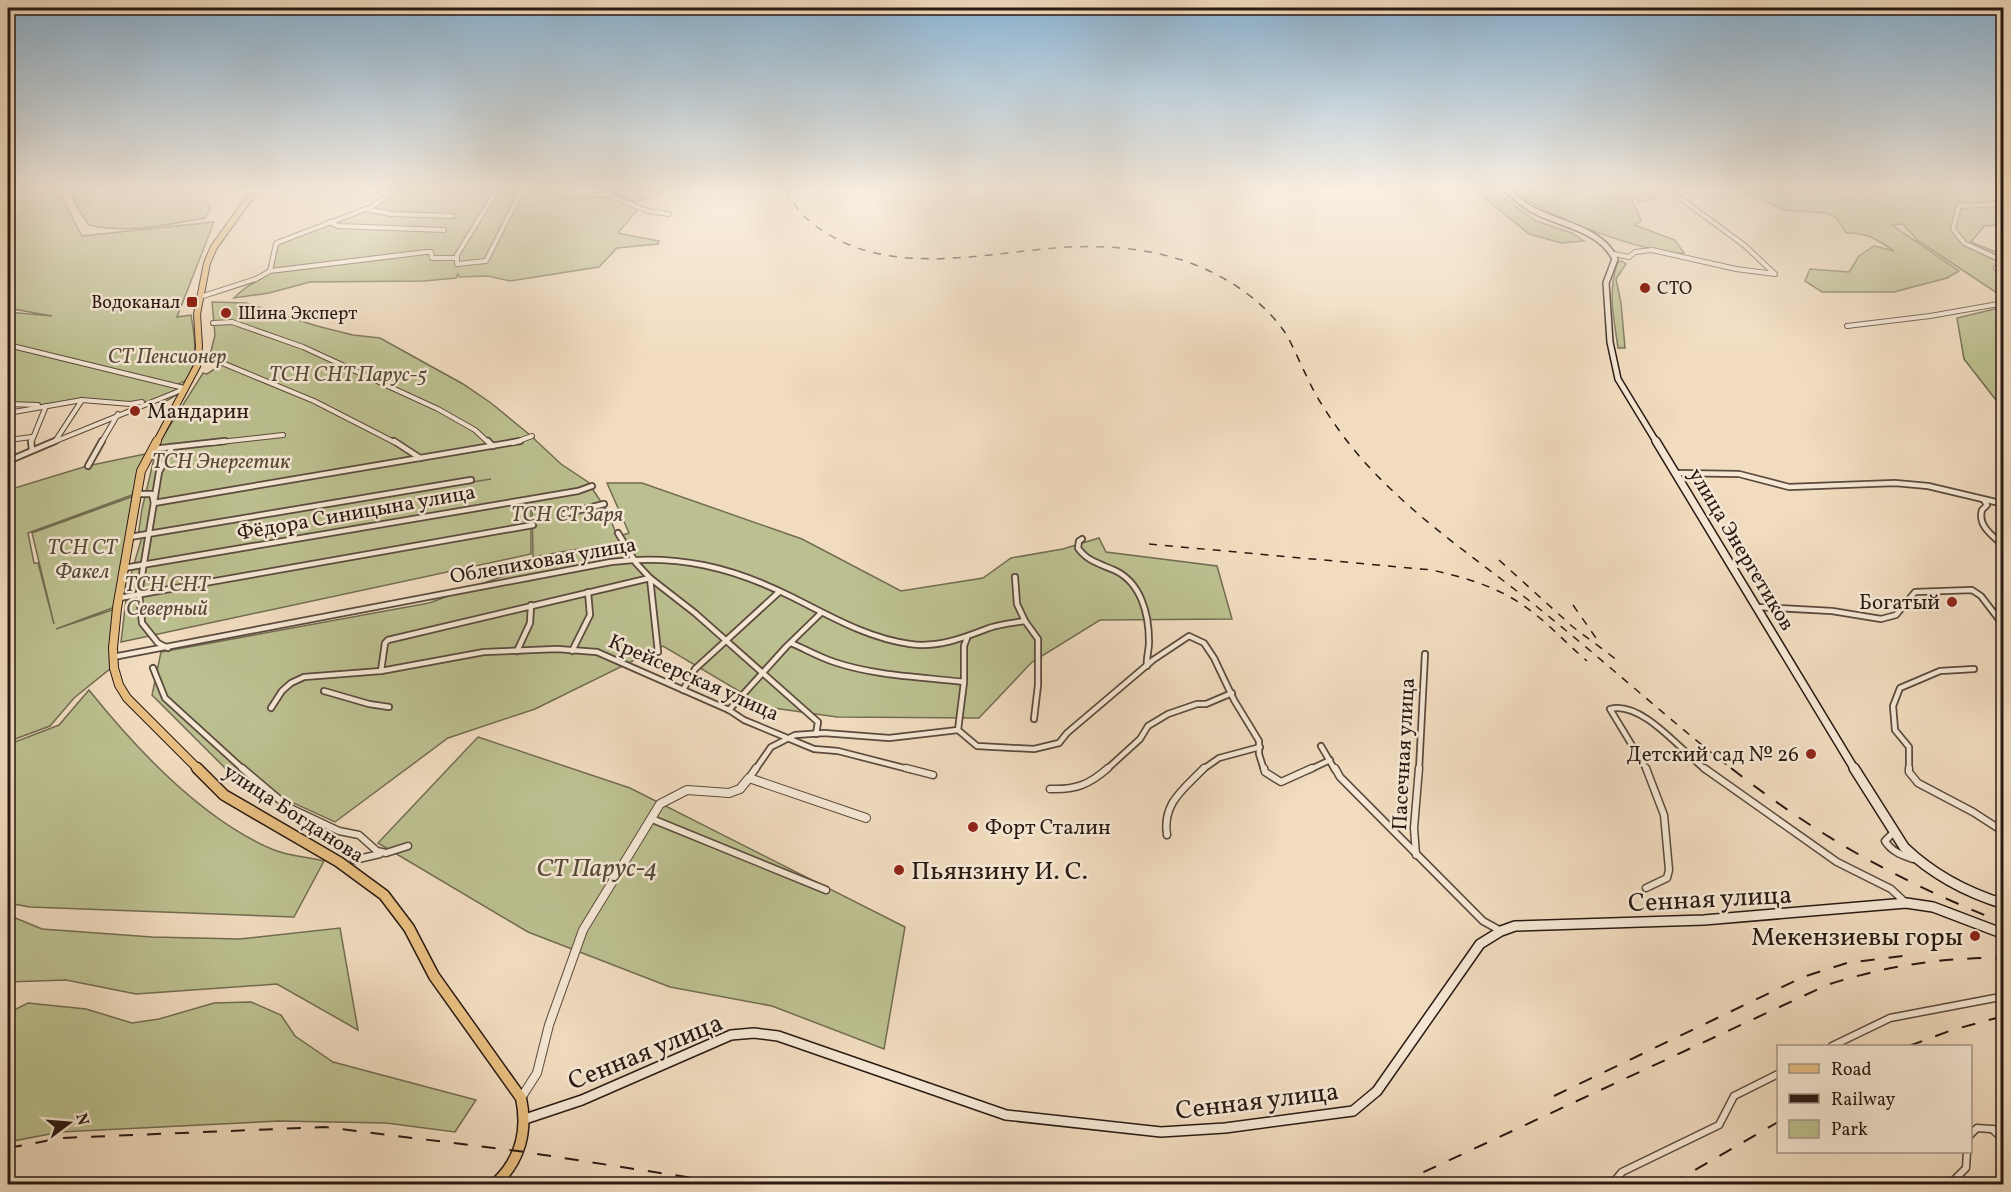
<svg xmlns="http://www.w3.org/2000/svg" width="2011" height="1192" font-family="Vollkorn,serif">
	<rect width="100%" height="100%" fill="#f1dcbf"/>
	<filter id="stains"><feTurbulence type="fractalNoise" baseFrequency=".00333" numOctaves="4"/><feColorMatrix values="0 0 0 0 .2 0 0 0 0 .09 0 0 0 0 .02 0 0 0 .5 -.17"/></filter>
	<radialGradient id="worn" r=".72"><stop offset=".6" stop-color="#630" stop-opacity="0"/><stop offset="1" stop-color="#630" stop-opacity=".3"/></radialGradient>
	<g fill="#bcc090" stroke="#726c52" stroke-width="1.5">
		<path d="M8 190H61L60 194 82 236 214 222 177 317 191 315C195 338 198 359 188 380L173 386 183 391 163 403 150 401 131 404 82 400 46 405 8 404V312L52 316 8 308Z"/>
		<path d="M70 190H164L187 194 205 193 210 210 205 218C167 225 127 234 89 225L77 207Z"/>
		<path d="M397 190H546L543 195 614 198 638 209 618 233 659 241 658 244 617 248 599 267 510 281 488 276 459 277 458 274 456 278 424 281 310 282 269 293 234 298C248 283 258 283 273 269L278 244 369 209Z"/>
		<path d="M606 190H666L636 202Z"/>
		<path d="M1475 190H1493L1536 221 1572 233 1584 241 1561 243 1529 234Z"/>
		<path d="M1516 190H1550L1554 192 1553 190H1627L1625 192 1636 191 1659 197 1643 201 1631 198 1641 221 1635 225 1675 240 1684 253C1652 256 1535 214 1516 190Z"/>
		<path d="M1756 190H1833L1848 200 1861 194V190H2003V225L1984 226 1971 242 2003 255V297L1917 240 1903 224 1892 225 1959 271 1947 278 1894 292H1822L1805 281 1810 269 1849 272 1859 256 1874 246 1894 251C1878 240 1866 232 1846 233L1836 217 1826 213 1784 210 1742 191Z"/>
		<path d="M1622 261 1626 264 1616 279 1621 303 1625 348H1618C1614 318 1607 291 1618 262Z"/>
		<path d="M212 302 246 303 317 326 353 335 380 338 463 384 491 403 530 435 561 464 588 482 609 514 617 537 629 533 607 483H642L802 539 901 591 983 578 1011 558 1063 549 1099 538 1106 552 1217 566 1232 619 1100 620 1032 662 979 718 837 717 766 707 663 646 535 709 448 738 335 822 232 775 152 695 161 652 429 603 578 549 533 557 532 498 134 564 142 537 491 479 138 536 142 509 157 446 203 373 207 374 224 363 316 401 210 355 215 335Z"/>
		<path d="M2003 307H2004L2003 409 1964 359 1957 318Z"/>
		<path d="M145 454 132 495 28 533 34 563H38L54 624 32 533 134 496 115 607 56 629 115 609 111 668 74 698 50 726 15 739 8 727V490L87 466Z"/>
		<path d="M531 500V554L121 642 128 583 134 565Z"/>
		<path d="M89 690C137 750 202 820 274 850 289 856 308 857 324 861L294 917 30 907 8 903V739L15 742 59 725Z"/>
		<path d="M478 737 630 788 905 927 884 1049 772 1006 670 987 528 932 378 843Z"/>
		<path d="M8 915 42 929 152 937 240 939 340 928 358 1030 277 984 136 994 66 980 8 982Z"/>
		<path d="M251 1002 281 1015 295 1036 333 1062 476 1100 455 1132 386 1123 279 1121 60 1132 8 1142V1013L28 1003 86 1009 132 1023 159 1019 214 1003Z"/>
	</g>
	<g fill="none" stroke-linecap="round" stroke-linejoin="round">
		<g stroke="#5b4a3e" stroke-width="6">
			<g id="minor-far2">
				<path d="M497 190 457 255V264L486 261 522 190"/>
				<path d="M595 190 648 211 669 214"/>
				<path d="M2004 204 1959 206 1953 229 1964 243 2003 261 1996 268 2004 275"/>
				<path d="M366 209 391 214 453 216"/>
				<path d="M330 222 338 226 444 230"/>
				<path d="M1614 254 1629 257 1635 252 1652 250 1736 269 1775 274 1744 245 1669 190"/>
				<path d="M270 271 276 244 279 242 371 207 396 190"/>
				<path d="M200 297 256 279 270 271 426 252H431L432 258H456"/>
				<path d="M213 323 232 322 303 347 438 409 475 430 489 443"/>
				<path d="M1847 326 1930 316 2004 303"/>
				<path d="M8 345 184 388"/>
				<path d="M198 353 314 401 396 443"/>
				<path d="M8 404 38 405"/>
				<path d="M8 413 82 400 130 404 142 402"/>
				<path d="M8 440 32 437"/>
				<path d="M56 440 82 400"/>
				<path d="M31 443 46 406"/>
				<path d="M51 443 184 389"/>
				<path d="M101 443 118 414"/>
				<path d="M211 443 283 435"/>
				<path d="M513 443 532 436"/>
			</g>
		</g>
		<g stroke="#5b4a3e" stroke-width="8">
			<g id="minor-far1">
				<path d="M31 441 32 450"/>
				<path d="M394 441 420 458"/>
				<path d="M488 441 493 446"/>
				<path d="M153 449 225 441"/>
				<path d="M8 461 55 441"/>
				<path d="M88 466 102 441"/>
				<path d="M1676 473 1739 474 1789 487 1895 483 1928 486 2004 504"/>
				<path d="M137 494H152L154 503 520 441"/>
				<path d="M1984 500 1987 505 1982 510C1977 526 1994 537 2004 546"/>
				<path d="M564 514 604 504"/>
				<path d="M618 533 636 563 650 578 695 613 818 722 816 734"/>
				<path d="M130 537 471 480"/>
				<path d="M1082 539 1079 541 1078 548C1087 561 1100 564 1114 570 1141 582 1149 614 1149 642 1149 651 1146 658 1147 666"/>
				<path d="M124 568 578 491 592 486"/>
				<path d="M119 598 533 525"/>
				<path d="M1757 607 1832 611 1881 619 1896 615 1915 592 1972 590 1981 596 2004 626"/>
				<path d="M1025 621 1038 639V685L1034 719"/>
				<path d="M791 643C805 649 819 657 834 662 876 676 921 677 964 682"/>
				<path d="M168 648 158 643 142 623 139 593 159 472 172 447"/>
				<path d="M517 651 530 623 531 605"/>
				<path d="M572 651 590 615 588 592"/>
				<path d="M113 657 611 562C678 554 732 567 792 597 830 616 867 638 910 644 938 648 963 638 989 628 1001 624 1013 623 1025 621L1017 604 1015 577"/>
				<path d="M153 668 165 698 244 770"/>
				<path d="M381 671 385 643 388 640 650 578 658 652"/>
				<path d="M683 690 695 669 779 592"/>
				<path d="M324 691 369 704 389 707"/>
				<path d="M271 708 282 691 291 683 304 677 381 671 484 652 557 649 597 652 729 710 744 720 814 749 838 751 912 770"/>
				<path d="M729 710 786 647 821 613"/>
				<path d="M958 730 964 682V646L967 638"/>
				<path d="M1321 746 1335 770"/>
				<path d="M755 770 771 747 795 735 824 733 889 738 958 730 977 746 1034 749 1059 743 1067 733 1153 660 1189 636 1204 643 1214 658 1234 700 1259 741V754L1264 770"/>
				<path d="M1106 770 1140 739 1148 726 1168 714 1197 704H1206L1232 693"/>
				<path d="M1202 770 1219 758 1260 747"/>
				<path d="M1309 770 1330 760"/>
				<path d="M1419 770 1425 654"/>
				<path d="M1647 770 1610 709C1642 700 1682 752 1706 770"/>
				<path d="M1909 770V747L1895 730 1893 706 1900 688 1940 671 1974 669"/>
			</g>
		</g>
		<g stroke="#5b4a3e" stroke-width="9">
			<g id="minor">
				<path d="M242 768 288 807 339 831 359 835 377 851 386 853 408 846"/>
				<path d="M906 768 933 775"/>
				<path d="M1264 768 1265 772 1281 782 1312 768"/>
				<path d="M1335 768 1340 777 1483 921 1501 931"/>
				<path d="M1646 768 1664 815 1669 870 1667 878 1646 888"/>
				<path d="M1704 768 1837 862 1891 889 1906 903"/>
				<path d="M1909 768V772L1918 783 1973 812 2004 832"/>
				<path d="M749 778 756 768"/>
				<path d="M1050 789C1075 790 1089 785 1108 768"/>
				<path d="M652 819 826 890"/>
				<path d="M1894 832 1885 841C1892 852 1902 855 1913 859"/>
				<path d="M1167 835C1162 803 1184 789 1204 768"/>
				<path d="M1416 855 1414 828 1419 768"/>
				<path d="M354 860 380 854"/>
				<path d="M1832 1046 1890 1018 1995 998"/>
				<path d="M1992 1129 2004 1140"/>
				<path d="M1970 1135 1977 1128 2004 1130"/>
				<path d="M1612 1184 1622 1172 1719 1125 1734 1096 1778 1074"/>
				<path d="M1950 1184 1966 1168 1967 1152"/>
			</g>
		</g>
		<g stroke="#5b4a3e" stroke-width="10">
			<path id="tertiary" d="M521 1098 537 1073 549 1025 583 930 660 804 687 790 729 793 740 789 749 778 866 818"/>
		</g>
		<g stroke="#291913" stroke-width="8">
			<path id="secondary-far2" d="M1507 190C1515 197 1523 205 1533 210 1560 225 1600 228 1615 259L1606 283 1610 342 1618 379 1657 443"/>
		</g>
		<g stroke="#291913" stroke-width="10">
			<path id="secondary-far1" d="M1656 441 1855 770"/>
		</g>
		<g stroke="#291913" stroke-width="12">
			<g id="secondary">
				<path d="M1854 768 1904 847C1933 875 1965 892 2004 904"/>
				<path d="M525 1119 582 1100 731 1035 754 1033 778 1036 1006 1115 1161 1132 1225 1128 1353 1111 1377 1091 1480 944 1501 931 1515 926 1704 920 1906 903 1933 907 2004 934"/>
			</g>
		</g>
		<g stroke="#291913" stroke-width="8">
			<path id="primary-far2" d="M156 443 197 366 199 346 197 314 207 263 214 247 255 190"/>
		</g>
		<g stroke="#291913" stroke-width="10">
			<path id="primary-far1" d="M157 441 141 471 117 608 113 648 114 668 119 685 127 698 199 770"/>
		</g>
		<g stroke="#291913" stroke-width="13">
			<path id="primary" d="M197 768 224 795 339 862 384 895 409 928 434 976 521 1098C528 1131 520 1161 495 1184"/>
		</g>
		<use href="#minor-far2" stroke="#f6e8d5" stroke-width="4"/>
		<use href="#minor-far1" stroke="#f6e8d5" stroke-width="4.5"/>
		<use href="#minor" stroke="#f6e8d5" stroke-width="6"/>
		<use href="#tertiary" stroke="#f6e8d5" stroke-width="8"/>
		<use href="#secondary-far2" stroke="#f6e8d5" stroke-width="5"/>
		<use href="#secondary-far1" stroke="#f6e8d5" stroke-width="7"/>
		<use href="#secondary" stroke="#f6e8d5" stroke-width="9"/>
		<use href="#primary-far2" stroke="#e8be80" stroke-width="6"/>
		<use href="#primary-far1" stroke="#e8be80" stroke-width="8"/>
		<use href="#primary" stroke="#e8be80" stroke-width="10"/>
		<g stroke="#291913" stroke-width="1.5" stroke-dasharray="8 8" stroke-linecap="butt">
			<path d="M784 190C791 199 797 210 806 218 880 283 981 252 1069 247 1115 245 1162 250 1203 268 1235 282 1267 305 1286 334 1294 348 1300 363 1307 377 1316 397 1328 415 1341 433 1393 504 1468 552 1536 606 1602 659 1666 717 1733 770"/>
			<path d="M1149 544 1432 570C1467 578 1502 588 1531 611 1551 626 1568 645 1587 661"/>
			<path d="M1499 560 1573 627 1621 663"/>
			<path d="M1573 605 1596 638"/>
		</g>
		<g stroke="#291913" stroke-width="2" stroke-dasharray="14 14" stroke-linecap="butt">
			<path d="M1731 768C1820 838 1899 881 2004 923"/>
			<path d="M1909 1046 1952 1030 2004 1016"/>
			<path d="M1554 1096 1803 977 1847 963 1903 956"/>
			<path d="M8 1148 62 1138 324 1127 518 1151 732 1184"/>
			<path d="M1398 1184 1827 985C1885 966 1943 957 2004 958"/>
			<path d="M1671 1184 1778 1122"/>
		</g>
	</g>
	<linearGradient id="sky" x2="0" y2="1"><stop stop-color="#8bb6d7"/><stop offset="0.53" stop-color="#f9efe2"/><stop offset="1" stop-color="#f9efe2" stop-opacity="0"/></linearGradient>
	<rect width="2011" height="356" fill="url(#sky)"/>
	<g fill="#8f2418" stroke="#f6e8d5" stroke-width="2">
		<circle cx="1645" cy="288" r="6"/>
		<rect x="186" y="296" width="12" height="12" rx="3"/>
		<circle cx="226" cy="313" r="6"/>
		<circle cx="135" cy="411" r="6"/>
		<circle cx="1952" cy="602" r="6"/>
		<circle cx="1811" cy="754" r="6"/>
		<circle cx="973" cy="827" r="6"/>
		<circle cx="899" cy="870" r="6"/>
		<circle cx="1975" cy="936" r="6"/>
	</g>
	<g text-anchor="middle" stroke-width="5" stroke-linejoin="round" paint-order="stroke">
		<g font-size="18" fill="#291913" stroke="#f6e8d5" text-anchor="start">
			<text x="1657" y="294">СТО</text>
			<text x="180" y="308" text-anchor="end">Водоканал</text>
			<text x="238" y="319">Шина Эксперт</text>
		</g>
		<g font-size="21" font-style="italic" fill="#554b38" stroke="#f6e8d5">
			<text x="167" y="363">СТ Пенсионер</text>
			<text x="348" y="381">ТСН СНТ Парус-5</text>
			<text x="221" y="468">ТСН Энергетик</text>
			<text x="567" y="521">ТСН СТ Заря</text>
			<text x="82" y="554">ТСН СТ<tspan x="82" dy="24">Факел</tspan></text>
			<text x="167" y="591">ТСН СНТ<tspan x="167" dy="24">Северный</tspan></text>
		</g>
		<g font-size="21" fill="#291913" stroke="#f6e8d5" text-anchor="start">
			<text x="147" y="418">Мандарин</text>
			<text x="1940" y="609" text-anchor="end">Богатый</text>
			<text x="1799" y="761" text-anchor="end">Детский сад № 26</text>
			<text x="985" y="834">Форт Сталин</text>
		</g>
		<g font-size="21" fill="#291913" stroke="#f6e8d5">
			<text transform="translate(356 512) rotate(-10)" y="7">Фёдора Синицына улица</text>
			<text transform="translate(1742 549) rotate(59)" y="7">улица Энергетиков</text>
			<text transform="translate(543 560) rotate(-10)" y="7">Облепиховая улица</text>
			<text transform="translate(694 677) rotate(24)" y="7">Крейсерская улица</text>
			<text transform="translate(1403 754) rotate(-87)" y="7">Пасечная улица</text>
			<text transform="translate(294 813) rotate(33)" y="7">улица Богданова</text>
		</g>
		<g font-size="26" font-style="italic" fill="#554b38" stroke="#f6e8d5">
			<text x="597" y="876">СТ Парус-4</text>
		</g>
		<g font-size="26" fill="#291913" stroke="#f6e8d5" text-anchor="start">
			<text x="911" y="879">Пьянзину И. С.</text>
			<text x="1963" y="945" text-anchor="end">Мекензиевы горы</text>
		</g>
		<g font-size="26" fill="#291913" stroke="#f6e8d5">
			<text transform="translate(1710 898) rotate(-3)" y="9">Сенная улица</text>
			<text transform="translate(645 1051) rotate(-22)" y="9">Сенная улица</text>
			<text transform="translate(1257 1100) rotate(-7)" y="9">Сенная улица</text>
		</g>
	</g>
	<rect width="2011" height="1192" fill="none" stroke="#f1dcbf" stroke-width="30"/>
	<rect x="9" y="9" width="1993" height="1174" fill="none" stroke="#291913" stroke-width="3"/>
	<rect x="15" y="15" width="1981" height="1162" fill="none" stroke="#291913" stroke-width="1.5"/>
	<rect x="1777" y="1045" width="195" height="108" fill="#f6e8d5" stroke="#a49587" stroke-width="1.5"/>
	<rect x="1789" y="1064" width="30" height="9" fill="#e8be80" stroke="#a49587" stroke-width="1.5"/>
	<text x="1831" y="1075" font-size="18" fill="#291913">Road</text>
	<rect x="1789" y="1094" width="30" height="9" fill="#291913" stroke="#a49587" stroke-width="1.5"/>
	<text x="1831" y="1105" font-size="18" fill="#291913">Railway</text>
	<rect x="1789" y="1120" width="30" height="18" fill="#bcc090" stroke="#a49587" stroke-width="1.5"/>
	<text x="1831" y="1135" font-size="18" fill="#291913">Park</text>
	<g transform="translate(69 1123) rotate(74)" stroke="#f6e8d5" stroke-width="4.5" paint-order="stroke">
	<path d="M0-4.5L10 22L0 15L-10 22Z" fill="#291913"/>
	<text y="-9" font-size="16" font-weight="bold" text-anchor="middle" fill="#291913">N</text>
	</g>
	<rect width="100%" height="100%" filter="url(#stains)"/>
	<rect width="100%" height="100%" fill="url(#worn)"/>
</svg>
